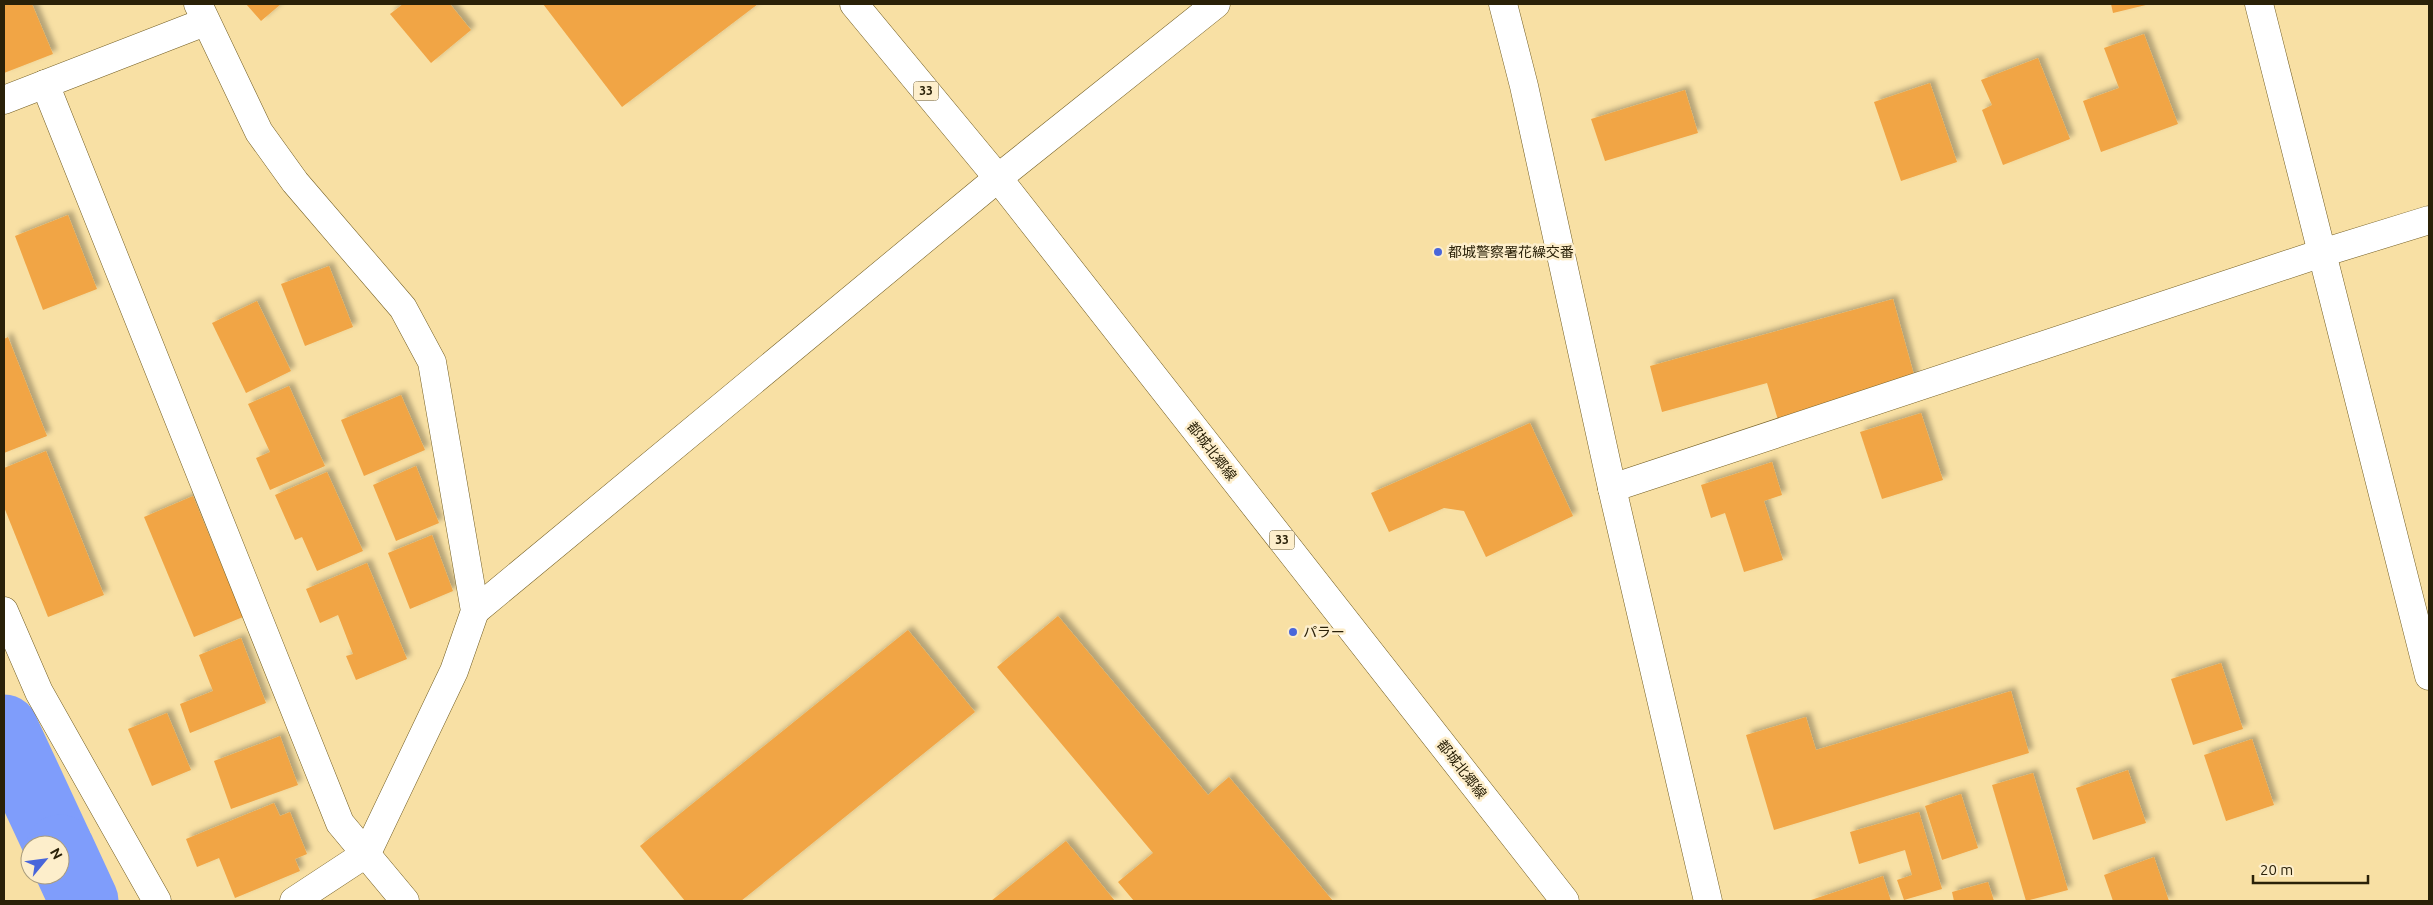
<svg xmlns="http://www.w3.org/2000/svg" width="2433" height="905" font-family="Ubuntu,'Noto Sans JP',sans-serif">
	<defs>
		<filter id="shadow"><feDropShadow dx="4.5" dy="-4.5" stdDeviation="2.5" flood-color="#0004"/></filter>
	</defs>
	<rect width="100%" height="100%" fill="#f8e0a4"/>
	<g fill="none" stroke-linecap="round" stroke-linejoin="round">
		<g stroke="#7f9dfb" stroke-width="69">
			<path d="M4 729 58 845"/>
			<path d="M60 849 84 901"/>
		</g>
	</g>
	<g fill="#f1a545" filter="url(#shadow)">
		<path d="M4 4H32L53 54 4 73Z"/>
		<path d="M246 4H281L261 21Z"/>
		<path d="M403 4H450L471 30 431 63 390 14Z"/>
		<path d="M543 4H758L622 107Z"/>
		<path d="M2111 4H2150L2113 13Z"/>
		<path d="M2144 34 2178 124 2101 152 2083 101 2119 88 2104 48Z"/>
		<path d="M2038 58 2070 139 2003 165 1982 110 1992 105 1981 80Z"/>
		<path d="M1930 83 1957 162 1901 181 1874 102Z"/>
		<path d="M1685 90 1698 133 1605 161 1591 119Z"/>
		<path d="M68 215 97 289 43 310 15 236Z"/>
		<path d="M329 266 353 327 305 346 281 284Z"/>
		<path d="M1893 299 1916 382 1778 420 1767 383 1662 412 1650 366Z"/>
		<path d="M257 301 291 371 246 393 212 323Z"/>
		<path d="M8 337 47 436 4 453V339Z"/>
		<path d="M289 386 325 466 270 490 256 458 270 452 248 404Z"/>
		<path d="M401 395 425 450 364 476 341 420Z"/>
		<path d="M1921 413 1943 480 1882 499 1860 432Z"/>
		<path d="M1530 423 1573 516 1486 557 1464 511 1444 508 1389 532 1371 493Z"/>
		<path d="M46 451 104 595 48 617 4 507V468Z"/>
		<path d="M1772 462 1782 495 1764 501 1783 560 1744 572 1725 513 1711 518 1701 485Z"/>
		<path d="M416 466 439 523 396 541 373 485Z"/>
		<path d="M327 472 363 551 317 571 302 537 295 540 275 495Z"/>
		<path d="M193 496 243 617 194 637 144 517Z"/>
		<path d="M432 535 453 591 410 609 388 553Z"/>
		<path d="M367 563 407 659 356 680 346 656 353 654 338 615 320 623 306 589Z"/>
		<path d="M1058 616 1208 795 1229 777 1333 901H1134L1118 882 1153 853 997 667Z"/>
		<path d="M908 630 975 712 741 901H685L640 846Z"/>
		<path d="M241 638 266 703 190 733 180 704 213 691 199 655Z"/>
		<path d="M2221 663 2243 729 2193 745 2171 679Z"/>
		<path d="M2011 691 2029 753 1774 830 1746 735 1806 717 1816 750Z"/>
		<path d="M167 713 191 770 152 786 128 729Z"/>
		<path d="M280 736 298 785 231 809 214 761Z"/>
		<path d="M2252 739 2274 805 2226 821 2204 755Z"/>
		<path d="M2128 770 2146 823 2093 840 2076 788Z"/>
		<path d="M2033 773 2068 890 2026 901 1992 785Z"/>
		<path d="M1961 794 1978 848 1942 860 1925 806Z"/>
		<path d="M274 803 280 816 290 812 307 854 295 859 300 871 235 898 219 858 197 867 186 839Z"/>
		<path d="M1919 812 1942 889 1904 900 1897 880 1912 875 1905 850 1859 864 1850 832Z"/>
		<path d="M1066 841 1115 901H991Z"/>
		<path d="M2154 857 2169 901H2113L2104 875Z"/>
		<path d="M1883 876 1891 901H1811V900Z"/>
		<path d="M1988 882 1994 901H1954L1952 892Z"/>
	</g>
	<g fill="none" stroke-linecap="round" stroke-linejoin="round">
		<g stroke="#725d22" stroke-width="29">
			<g id="minor">
				<path d="M198 4 259 132 295 182 403 308 432 362 475 611 454 671 367 853 294 901"/>
				<path d="M1503 4 1524 86 1612 488 1708 901"/>
				<path d="M2259 4 2429 676"/>
				<path d="M45 84 340 823 405 901"/>
				<path d="M4 100 205 22"/>
				<path d="M1612 488 2322 253 2429 220"/>
				<path d="M4 611 39 692 157 901"/>
				<path d="M475 611 998 178 1216 4"/>
			</g>
		</g>
		<g stroke="#725d22" stroke-width="29">
			<path id="major" d="M854 4 998 178 1565 901"/>
		</g>
		<use href="#minor" stroke="#fff" stroke-width="28"/>
		<use href="#major" stroke="#fff" stroke-width="28"/>
	</g>
	<g fill="#4966da" stroke="#fdeecb" stroke-width="2">
		<circle cx="1438" cy="252" r="5"/>
		<circle cx="1293" cy="632" r="5"/>
	</g>
	<g text-anchor="middle" stroke-width="5" stroke-linejoin="round" paint-order="stroke">
		<g fill="#fdeecb" stroke="#695e42" stroke-width="1">
			<rect x="913.5" y="81.5" width="25" height="19" rx="4"/>
			<rect x="1269.5" y="530.5" width="25" height="19" rx="4"/>
		</g>
		<g font-size="12" font-weight="bold" fill="#2a2108">
			<text x="926" y="95">33</text>
			<text x="1282" y="544">33</text>
		</g>
		<g font-size="14" fill="#2a2108" stroke="#fdeecb" text-anchor="start">
			<text x="1448" y="257">都城警察署花繰交番</text>
			<text x="1303" y="637">パラー</text>
		</g>
		<g font-size="14" fill="#2a2108" stroke="#fdeecb">
			<text transform="translate(1212 451) rotate(52)" y="5">都城北郷線</text>
			<text transform="translate(1462 769) rotate(52)" y="5">都城北郷線</text>
		</g>
	</g>
	<rect width="2433" height="905" fill="none" stroke="#2a2108" stroke-width="10"/>
	<g transform="translate(45 860) rotate(61)"><circle r="24" fill="#fdeecb" stroke="#a99c7d"/>
	<path d="M0-4L9 19L0 12L-9 19Z" fill="#4966da"/>
	<text y="-8" font-size="14" font-weight="bold" text-anchor="middle" fill="#2a2108">N</text>
	</g>
	<path d="M2253 875v8h115v-8" fill="none" stroke="#2a2108" stroke-width="2.5"/>
	<text x="2260" y="875" font-size="15" fill="#2a2108" stroke="#fdeecb" stroke-width="4" paint-order="stroke">20 m</text>
</svg>
